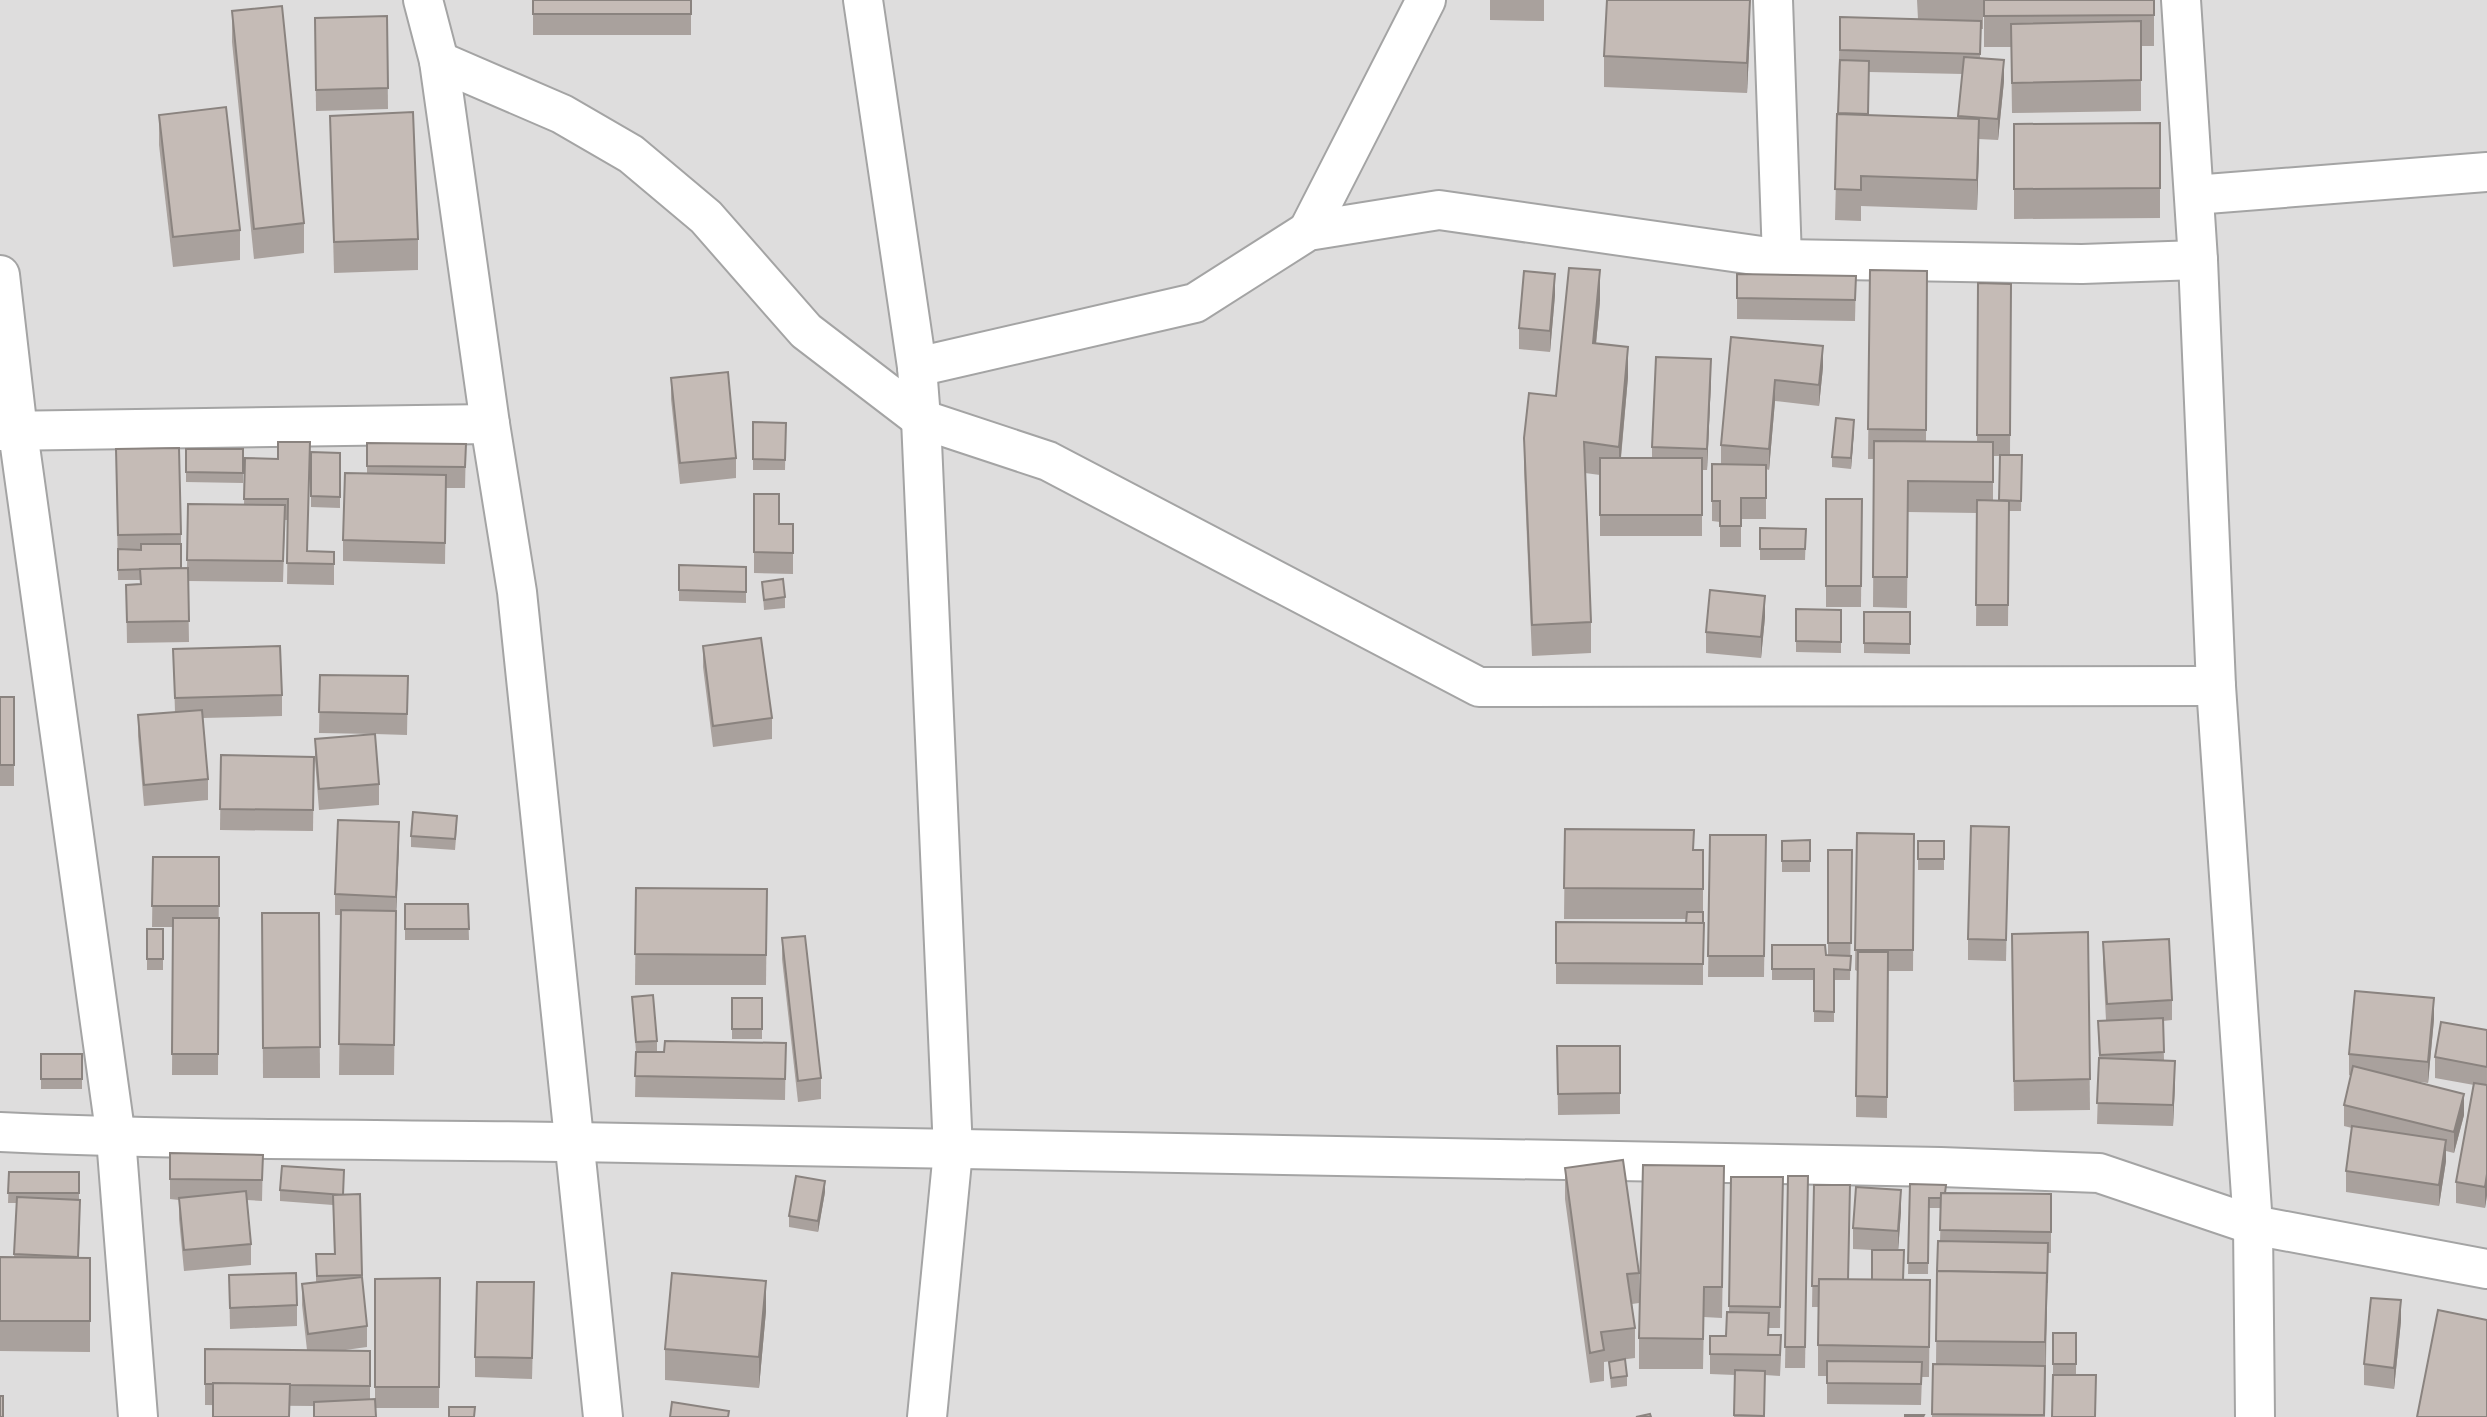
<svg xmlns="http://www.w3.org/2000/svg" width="2487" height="1417" font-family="Figtree,sans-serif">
	<rect width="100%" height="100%" fill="#f0ece7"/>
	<rect fill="#dedddd" x="0" y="0" width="2487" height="1417"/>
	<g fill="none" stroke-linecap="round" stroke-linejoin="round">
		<g stroke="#a4a4a4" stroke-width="42">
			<g id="street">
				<path d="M423 0 439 61 490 424 517 592 603 1417"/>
				<path d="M863 0 917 367 921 419 953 1151 927 1417"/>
				<path d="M1773 0 1782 259"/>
				<path d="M2181 0 2198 260 2216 686 2253 1225 2255 1417"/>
				<path d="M439 61 562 114 631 154 706 217 806 331 921 419 1048 461 1479 687 2216 686"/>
				<path d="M2194 195 2487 172"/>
				<path d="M1308 231 1426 0"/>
				<path d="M0 275 18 432 116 1138 138 1417"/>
				<path d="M917 367 1195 303 1308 231 1439 210 1782 259 2082 264 2198 260"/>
				<path d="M0 431 490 424"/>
				<path d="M0 1132C192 1141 384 1139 575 1142 1031 1151 1486 1160 1941 1167L2099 1173 2253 1225 2487 1269"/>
			</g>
		</g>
		<use href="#street" stroke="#fff" stroke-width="38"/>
	</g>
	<g fill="#a9a19d" fill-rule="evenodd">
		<rect x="533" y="0" width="158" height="35"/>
		<path d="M1490 0H1544V21L1490 20Z"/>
		<path d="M1917 0H1983V29H1981L1980 58 2004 81 1998 140 1979 139 1977 210 1861 206V221L1835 220 1840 17 1918 19ZM1869 72 1963 74 1958 118 1868 115Z"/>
		<path d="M1984 0H2154V46H2141V111L2012 113 2011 47H1984Z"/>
		<path d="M232 11 304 223V253L254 259 232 42Z"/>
		<path d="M387 16 388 109 316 111 315 18Z"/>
		<path d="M1750 30 1747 93 1604 87V56Z"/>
		<path d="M159 115 240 230V260L173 267 159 145Z"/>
		<path d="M330 116 418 239V270L334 273Z"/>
		<path d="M2160 123V218L2014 219V124Z"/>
		<path d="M1870 270 1927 271 1926 441H1977L1978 283 2011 284 2010 455H2022L2021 511H2009L2008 626H1976L1977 513 1908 512 1907 608 1873 607 1874 459H1868ZM1993 456H2000L1999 501H1993Z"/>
		<path d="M1737 274 1856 276 1855 321 1737 319Z"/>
		<path d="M1555 295 1550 352 1519 349V328Z"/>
		<path d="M1600 301 1596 344 1628 377 1621 458H1652V447L1711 380 1707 470H1702V536H1600V475L1585 473 1591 622V653L1532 656 1524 469V438L1556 396Z"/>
		<path d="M1731 337 1823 367 1819 406 1775 401 1769 470 1766 469V519H1741V547H1720V522L1712 521V464H1721V445Z"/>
		<path d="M671 378 736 458V478L680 484 671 399Z"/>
		<path d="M753 422 786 423 785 470H753Z"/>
		<path d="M1854 430 1851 469 1832 467V457Z"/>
		<path d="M466 444 465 488H446L445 564 343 561V540L367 474V466Z"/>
		<path d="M116 449 181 534V568H187L188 504 244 505 245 458 278 459 308 551 334 552V585L287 584 288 520H285L283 582 188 581 189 642 127 643 126 585H140V580H118Z"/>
		<path d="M186 449H243V483L186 482Z"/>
		<path d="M311 452 340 453V508L311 507Z"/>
		<path d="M754 494 779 524H793V574L754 573Z"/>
		<path d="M1826 499H1862L1861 607H1826Z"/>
		<path d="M1760 528 1806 529 1805 560H1760Z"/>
		<path d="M679 565 746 567V603L679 601Z"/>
		<path d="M762 582 785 597V608L764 610Z"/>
		<path d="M1796 609 1841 610V653L1796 652Z"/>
		<path d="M1864 612H1910V654L1864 653Z"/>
		<path d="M1765 617 1761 658 1706 653V632Z"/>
		<path d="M703 646 772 718V739L713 747 703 667Z"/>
		<path d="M173 649 282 695V716L203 718 208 779V800L144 806 138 736V715L175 712Z"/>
		<path d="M320 675 408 676 407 735 375 734 379 784V805L319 810 315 760V739L374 734 319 733Z"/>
		<rect x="0" y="697" width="14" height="89"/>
		<path d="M221 755 314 757 313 831 220 830Z"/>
		<path d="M457 826 455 850 411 847V836Z"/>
		<path d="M2009 827 2006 961 1968 960V939Z"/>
		<path d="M1565 829 1694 850H1703V985L1556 984V922L1686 923 1687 919H1564Z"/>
		<path d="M1857 833 1914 834 1913 971H1888L1887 1118 1856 1117 1857 971 1855 970Z"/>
		<path d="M1710 835H1766L1764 977H1708Z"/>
		<path d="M1810 840V872H1782V841Z"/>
		<rect x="1918" y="841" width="26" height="29"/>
		<path d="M399 843 396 917 394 1075H339L341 915H335V894Z"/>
		<path d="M1828 850H1852L1850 980H1834V1022H1814V980H1772V945L1828 955Z"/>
		<path d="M153 857H219L218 1075H172L173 927H152Z"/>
		<path d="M636 888 767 889 766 985H635Z"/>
		<path d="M405 904H468L469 940H405Z"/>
		<path d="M262 913H319L320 1078H263Z"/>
		<rect x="147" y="929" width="16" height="41"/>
		<path d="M2088 932 2090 1110 2014 1111 2012 934Z"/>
		<path d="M782 938 821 1078V1099L798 1102 782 959Z"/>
		<path d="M2103 942 2172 1000V1020L2163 1021 2164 1060 2175 1082 2173 1126 2097 1124 2099 1058 2098 1021 2106 1020 2103 963Z"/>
		<path d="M632 997 657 1041V1051L648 1052H664L786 1043 785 1100 635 1097 636 1052Z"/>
		<rect x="732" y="998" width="30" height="41"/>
		<path d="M2434 1019 2428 1083 2413 1081 2464 1115 2454 1153 2446 1151V1161L2439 1206 2346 1192V1171L2352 1128 2344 1126V1105L2351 1076 2349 1075V1054Z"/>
		<path d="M2487 1030V1195L2485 1208 2456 1203V1182L2474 1085 2435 1078V1057Z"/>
		<path d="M1557 1046 1620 1093V1114L1558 1115Z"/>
		<rect x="41" y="1054" width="41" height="35"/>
		<path d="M263 1155 262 1201 247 1200 251 1244V1265L184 1271 179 1219V1200L170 1199V1179Z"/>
		<path d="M1565 1168 1639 1273V1303L1632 1304 1635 1328V1358L1604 1362V1381L1590 1383 1565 1199Z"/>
		<path d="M9 1172H79V1200L80 1221 78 1258H90V1352L0 1351V1257H14L17 1203H8Z"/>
		<path d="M1788 1176H1808L1805 1368H1785Z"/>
		<path d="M1731 1177H1783L1780 1328H1769V1335L1781 1356 1780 1376 1765 1375 1764 1417H1734L1735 1375 1710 1374V1336H1726L1729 1312Z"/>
		<path d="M344 1181 343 1194H360L362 1281 367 1326V1347L338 1351H370V1399L375 1401V1279L440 1278 439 1408H376V1417H314V1406L205 1405V1349L307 1350 302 1305V1284L316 1282V1254H334L333 1205 280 1201V1190Z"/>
		<path d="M1910 1184 1946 1193 2051 1194V1253H2048L2045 1417H1932L1933 1364H1936L1937 1271 1940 1241 1941 1208H1929L1928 1274H1908Z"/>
		<path d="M1814 1185 1848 1280H1872V1250L1853 1249V1228L1901 1211 1898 1250 1903 1280H1930L1929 1377H1922L1921 1405 1827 1404V1376H1818V1307H1812Z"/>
		<path d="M825 1192 818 1232 789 1227V1216Z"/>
		<path d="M1724 1197 1722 1318 1704 1317 1703 1369H1639V1338Z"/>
		<path d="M229 1275 297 1305V1326L230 1329Z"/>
		<path d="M534 1303 532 1379 475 1377V1357Z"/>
		<path d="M766 1311 759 1388 665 1380V1349Z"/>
		<path d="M2401 1321 2394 1389 2364 1385V1364Z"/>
		<path d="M2053 1333H2076V1375L2053 1374Z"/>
		<path d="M1609 1362 1627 1376V1386L1611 1388Z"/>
	</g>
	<g fill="#8a837f">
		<path d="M1750 0V30L1747 93V63Z"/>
		<path d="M2004 60V81L1998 140V119Z"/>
		<path d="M1979 119V150L1977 210V180Z"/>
		<path d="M1600 270V301L1593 374V343Z"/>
		<path d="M1555 274V295L1550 352V331Z"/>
		<path d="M1823 346V367L1819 406V385Z"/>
		<path d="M1628 347V377L1619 477V447Z"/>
		<path d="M1711 359V380L1707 470V449Z"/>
		<path d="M1775 380V401L1769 470V449Z"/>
		<path d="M1854 420V430L1851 469V458Z"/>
		<path d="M1765 596V617L1761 658V637Z"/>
		<path d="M399 822V843L396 917V897Z"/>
		<path d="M2434 998V1019L2428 1083V1062Z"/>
		<path d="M2175 1061V1082L2173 1126V1105Z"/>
		<path d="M2464 1094V1115L2454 1153V1132Z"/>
		<path d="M2446 1140V1161L2439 1206V1185Z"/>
		<path d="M2487 1174V1195L2485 1208V1187Z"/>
		<path d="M825 1181V1192L818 1232V1221Z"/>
		<path d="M1901 1190V1211L1898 1252V1231Z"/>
		<path d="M80 1200V1221L78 1278V1257Z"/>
		<path d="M2048 1243V1264L2045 1373V1342Z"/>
		<path d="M766 1281V1311L759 1388V1357Z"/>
		<path d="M2401 1300V1321L2394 1389V1368Z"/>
	</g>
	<g fill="#c5bbb6" stroke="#8a837f" stroke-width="2">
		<rect x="533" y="0" width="158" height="14"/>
		<path d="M1607 0H1750L1747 63 1604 56Z"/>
		<path d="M1984 0H2154V15L1984 16Z"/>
		<path d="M282 6 304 223 254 229 232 11Z"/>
		<path d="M387 16 388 88 316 90 315 18Z"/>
		<path d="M1840 17 1981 21 1980 54 1840 50Z"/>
		<path d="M2141 21V80L2012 83 2011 24Z"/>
		<path d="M1964 57 2004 60 1998 119 1958 116Z"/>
		<path d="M1840 60 1869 61 1868 114 1838 113Z"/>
		<path d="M226 107 240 230 173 237 159 115Z"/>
		<path d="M413 112 418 239 334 242 330 116Z"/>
		<path d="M1837 114 1979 119 1977 180 1861 176V190L1835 189Z"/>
		<path d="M2160 123V188L2014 189V124Z"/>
		<path d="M1569 268 1600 270 1593 343 1628 347 1619 447 1584 442 1591 622 1532 625 1524 438 1529 393 1556 396Z"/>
		<path d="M1870 270 1927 271 1926 430 1868 429Z"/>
		<path d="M1524 271 1555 274 1550 331 1519 328Z"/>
		<path d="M1737 274 1856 276 1855 300 1737 298Z"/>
		<path d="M1978 283 2011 284 2010 435H1977Z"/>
		<path d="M1731 337 1823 346 1819 385 1775 380 1769 449 1721 445Z"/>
		<path d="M1656 357 1711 359 1707 449 1652 447Z"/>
		<path d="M728 372 736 458 680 463 671 378Z"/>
		<path d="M1836 418 1854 420 1851 458 1832 457Z"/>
		<path d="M753 422 786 423 785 460 753 459Z"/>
		<path d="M1874 441 1993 442V482L1908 481 1907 577H1873Z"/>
		<path d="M278 442H310L307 551 334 552V564L287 563 288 499H244L245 458 278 459Z"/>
		<path d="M367 443 466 444 465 467 367 466Z"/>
		<path d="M179 448 181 534 118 535 116 449Z"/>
		<path d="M186 449H243V473L186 472Z"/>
		<path d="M311 452 340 453V497L311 496Z"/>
		<path d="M2000 455H2022L2021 501 1999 500Z"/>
		<rect x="1600" y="458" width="102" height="57"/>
		<path d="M1712 464 1766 465V498H1741V526H1720V501H1712Z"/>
		<path d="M345 473 446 475 445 543 343 540Z"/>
		<path d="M754 494H779V524H793V553L754 552Z"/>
		<path d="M1826 499H1862L1861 586H1826Z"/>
		<path d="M1977 500 2009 501 2008 605H1976Z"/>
		<path d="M188 504 285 505 283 561 187 560Z"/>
		<path d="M1760 528 1806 529 1805 549H1760Z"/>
		<path d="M141 544H181V568L118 570V549L141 550Z"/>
		<path d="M679 565 746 567V592L679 590Z"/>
		<path d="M188 568 189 621 127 622 126 585 141 584 140 569Z"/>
		<path d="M783 579 785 597 764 600 762 582Z"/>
		<path d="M1710 590 1765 596 1761 637 1706 632Z"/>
		<path d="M1796 609 1841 610V642L1796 641Z"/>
		<path d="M1864 612H1910V644L1864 643Z"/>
		<path d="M761 638 772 718 713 726 703 646Z"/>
		<path d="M280 646 282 695 175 698 173 649Z"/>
		<path d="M320 675 408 676 407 714 319 712Z"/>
		<rect x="0" y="697" width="14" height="68"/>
		<path d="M202 710 208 779 144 785 138 715Z"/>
		<path d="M375 734 379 784 319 789 315 739Z"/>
		<path d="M221 755 314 757 313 810 220 809Z"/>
		<path d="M413 812 457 816 455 839 411 836Z"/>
		<path d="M338 820 399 822 396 897 335 894Z"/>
		<path d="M1971 826 2009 827 2006 940 1968 939Z"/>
		<path d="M1565 829 1694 830 1693 850H1703V889L1564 888Z"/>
		<path d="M1857 833 1914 834 1913 950H1855Z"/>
		<path d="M1710 835H1766L1764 956H1708Z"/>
		<path d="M1810 840V861H1782V841Z"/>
		<rect x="1918" y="841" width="26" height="18"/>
		<path d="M1828 850H1852L1851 943H1828Z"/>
		<path d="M153 857H219V906H152Z"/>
		<path d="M636 888 767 889 766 955 635 954Z"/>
		<path d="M405 904H468L469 929H405Z"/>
		<path d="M341 910 396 911 394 1045 339 1044Z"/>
		<path d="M1687 912H1703V923H1686Z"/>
		<path d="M262 913H319L320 1047 263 1048Z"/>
		<path d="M173 918H219L218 1054H172Z"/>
		<path d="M1556 922 1704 923 1703 964 1556 963Z"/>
		<rect x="147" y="929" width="16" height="30"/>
		<path d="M2088 932 2090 1079 2014 1081 2012 934Z"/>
		<path d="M805 936 821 1078 798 1081 782 938Z"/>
		<path d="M2169 939 2172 1000 2107 1004 2103 942Z"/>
		<path d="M1772 945H1825L1826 955 1851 956 1850 970 1834 969V1012L1814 1011V969H1772Z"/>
		<path d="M1858 952H1888L1887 1097 1856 1096Z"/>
		<path d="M2355 991 2434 998 2428 1062 2349 1054Z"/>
		<path d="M653 995 657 1041 636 1042 632 997Z"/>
		<rect x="732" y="998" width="30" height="31"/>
		<path d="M2163 1018 2164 1052 2100 1055 2098 1021Z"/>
		<path d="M2441 1022 2487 1030V1067L2435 1057Z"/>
		<path d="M665 1041 786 1043 785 1079 635 1076 636 1052H664Z"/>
		<path d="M1557 1046H1620V1093L1558 1094Z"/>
		<rect x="41" y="1054" width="41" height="25"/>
		<path d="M2099 1058 2175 1061 2173 1105 2097 1103Z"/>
		<path d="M2353 1066 2464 1094 2454 1132 2344 1105Z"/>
		<path d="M2474 1083 2487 1085V1174L2485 1187 2456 1182Z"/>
		<path d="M2352 1126 2446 1140 2439 1185 2346 1171Z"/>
		<path d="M170 1153 263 1155 262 1180 170 1179Z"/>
		<path d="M1623 1160 1639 1273 1627 1274 1635 1328 1601 1332 1604 1350 1590 1353 1565 1168Z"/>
		<path d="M1643 1165 1724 1166 1722 1287H1704L1703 1339 1639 1338Z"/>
		<path d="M282 1166 344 1170 343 1195 280 1190Z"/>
		<path d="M9 1172H79V1193H8Z"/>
		<path d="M796 1176 825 1181 818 1221 789 1216Z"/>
		<path d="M1788 1176H1808L1805 1347H1785Z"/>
		<path d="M1731 1177H1783L1780 1307 1729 1306Z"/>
		<path d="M1910 1184 1946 1185 1945 1193H1941V1198H1929L1928 1263H1908Z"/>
		<path d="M1814 1185H1850L1848 1280 1819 1279V1286H1812Z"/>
		<path d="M1856 1187 1901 1190 1898 1231 1853 1228Z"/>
		<path d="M246 1191 251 1244 184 1250 179 1198Z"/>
		<path d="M1941 1193 2051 1194V1232L1940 1230Z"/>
		<path d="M360 1194 362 1275 317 1276 316 1254H335L333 1195Z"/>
		<path d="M17 1197 80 1200 78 1257 14 1254Z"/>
		<path d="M1938 1241 2048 1243 2047 1283V1273L1937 1271Z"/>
		<path d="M1872 1250H1904L1903 1280H1872Z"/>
		<path d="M0 1257 90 1258V1321H0Z"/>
		<path d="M1937 1271 2047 1273 2045 1342 1936 1341Z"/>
		<path d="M296 1273 297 1305 230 1308 229 1275Z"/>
		<path d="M672 1273 766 1281 759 1357 665 1349Z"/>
		<path d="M362 1277 367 1326 308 1334 302 1284Z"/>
		<path d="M440 1278 439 1387H375V1279Z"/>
		<path d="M1819 1279 1930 1280 1929 1347 1818 1345Z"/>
		<path d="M477 1282H534L532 1358 475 1357Z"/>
		<path d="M2371 1298 2401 1300 2394 1368 2364 1364Z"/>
		<path d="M2438 1310 2487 1320V1417H2417Z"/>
		<path d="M1727 1312 1769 1313 1768 1335H1781L1780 1355 1710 1354V1336H1726Z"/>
		<rect x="2053" y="1333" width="23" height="31"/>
		<path d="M205 1349 370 1351V1386L290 1385V1384H205Z"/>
		<path d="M1625 1359 1627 1376 1611 1378 1609 1362Z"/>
		<path d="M1827 1361 1922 1362 1921 1384 1827 1383Z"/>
		<path d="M1933 1364 2045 1366 2044 1415 1932 1414Z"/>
		<path d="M1735 1370 1765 1371 1764 1416 1734 1415Z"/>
		<path d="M2053 1375H2096L2095 1417H2052Z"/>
		<path d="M213 1383 290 1384 289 1417H213Z"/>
		<rect x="0" y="1396" width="3" height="21"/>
		<path d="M375 1399 376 1417H314V1402Z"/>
		<path d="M672 1402 729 1411 728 1417H670Z"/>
		<path d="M449 1407H475L474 1417H449Z"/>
		<path d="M1650 1414 1651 1417H1636Z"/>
		<path d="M1905 1415H1924L1923 1417H1905Z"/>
	</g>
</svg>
